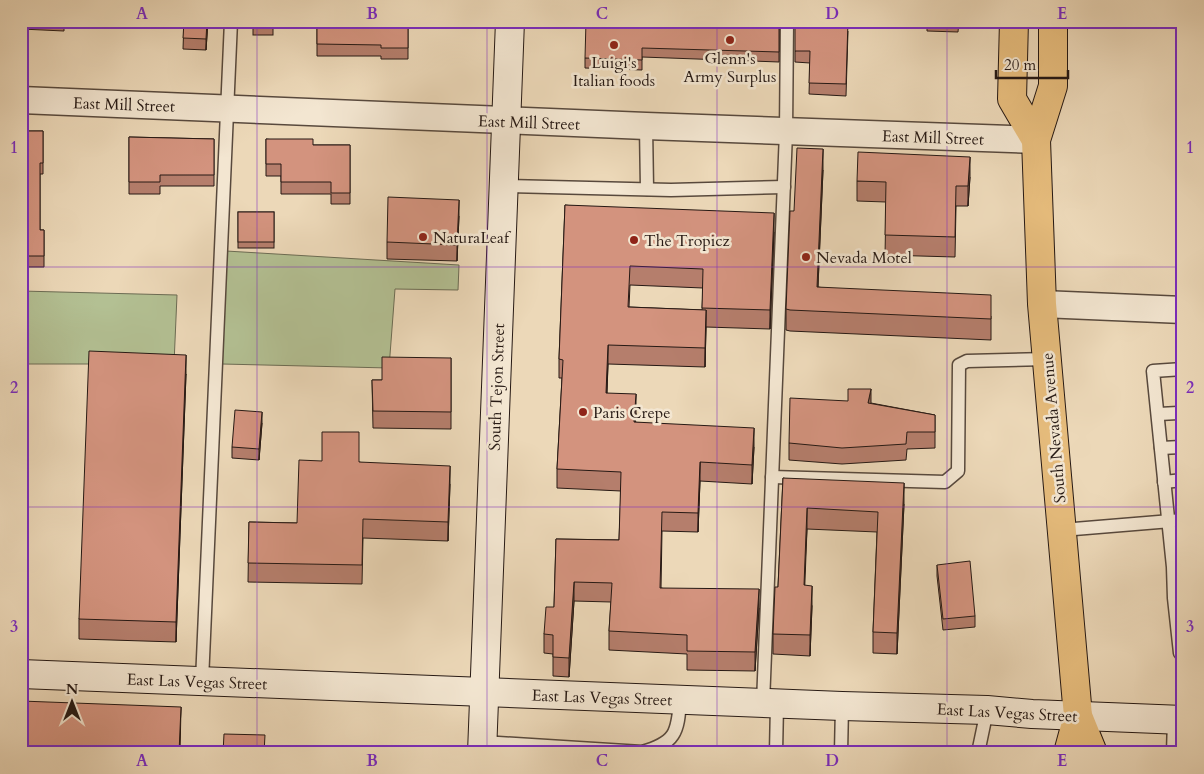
<svg xmlns="http://www.w3.org/2000/svg" width="1204" height="774" font-family="Cardo,serif">
	<rect width="100%" height="100%" fill="#ecd8b8"/>
	<filter id="stains"><feTurbulence type="fractalNoise" baseFrequency=".004" numOctaves="4"/><feColorMatrix values="0 0 0 0 .2 0 0 0 0 .09 0 0 0 0 .02 0 0 0 .5 -.17"/></filter>
	<radialGradient id="worn" r=".72"><stop offset=".6" stop-color="#630" stop-opacity="0"/><stop offset="1" stop-color="#630" stop-opacity=".3"/></radialGradient>
	<g fill="#b3c093" stroke="#6c6c54">
		<path d="M226 251 459 265 458 290 395 289 389 368 222 364Z"/>
		<path d="M21 291 177 295 174 364H21Z"/>
	</g>
	<g fill="none" stroke-linecap="round" stroke-linejoin="round">
		<g stroke="#58493d" stroke-width="15">
			<g id="lane">
				<path d="M646 126 647 189"/>
				<path d="M503 186 671 190 784 187"/>
				<path d="M1183 369 1153 371 1173 567 1174 598 1180 653H1183"/>
				<path d="M1159 414 1178 413"/>
				<path d="M1161 448 1181 447"/>
				<path d="M772 477 945 482 958 471 959 365 967 361 1047 359"/>
				<path d="M1164 482 1183 480"/>
				<path d="M1062 530 1183 520"/>
				<path d="M202 681 231 21"/>
				<path d="M763 703 786 132 787 21"/>
				<path d="M483 742 642 752C675 743 678 733 680 700"/>
				<path d="M776 753 777 704"/>
				<path d="M841 753 842 706"/>
				<path d="M978 753 987 710"/>
				<path d="M1173 753 1174 720"/>
			</g>
		</g>
		<g stroke="#58493d" stroke-width="29">
			<g id="street">
				<path d="M21 100 646 126 1036 140"/>
				<path d="M1042 304 1183 310"/>
			</g>
		</g>
		<g stroke="#261914" stroke-width="30">
			<g id="secondary">
				<path d="M21 674 842 706 987 710 1032 714 1183 720"/>
				<path d="M482 753 510 21"/>
			</g>
		</g>
		<g stroke="#261914" stroke-width="30">
			<g id="primary">
				<path d="M1014 21 1012 99 1036 140"/>
				<path d="M1053 21V86L1036 140 1042 304 1078 716 1093 753"/>
				<path d="M1068 753 1078 716"/>
			</g>
		</g>
		<use href="#lane" stroke="#f3e6d1" stroke-width="12"/>
		<use href="#street" stroke="#f3e6d1" stroke-width="26"/>
		<use href="#secondary" stroke="#f3e6d1" stroke-width="28"/>
		<use href="#primary" stroke="#e6bc7c" stroke-width="28"/>
	</g>
	<g fill="#b57e6c" stroke="#261914" fill-rule="evenodd">
		<path d="M21 21H64V31L21 29Z"/>
		<path d="M139 21H170V22Z"/>
		<path d="M184 21H208L206 50 183 49Z"/>
		<rect x="253" y="21" width="20" height="14"/>
		<path d="M317 21H408V59H381V56H317Z"/>
		<path d="M779 21V62L642 57V70L585 68V58Z"/>
		<path d="M927 21H959L958 32 927 31Z"/>
		<path d="M848 31 846 96 809 94 810 63 795 62V51Z"/>
		<path d="M21 131H43V174H40V230H44V267H21Z"/>
		<path d="M129 137 214 139V186H160V194H129Z"/>
		<path d="M266 139 313 145H350V204H331V194H281V176H266Z"/>
		<path d="M823 170 818 287 991 316V340L790 331 786 330V309L794 211Z"/>
		<path d="M970 177 968 206H956L955 257 885 255 886 202 857 201V181Z"/>
		<path d="M565 205 774 232 770 329 706 327 705 367 608 364 607 393 636 413 635 422 754 447 752 484 700 481 698 532 662 531 661 588 759 608 755 671 687 670V654L609 650V631L611 602 574 601 569 677 553 676V654L544 653V634L554 607 556 539 619 540 621 491 557 488V469L562 378H559V359ZM630 285 703 288 702 310 629 307Z"/>
		<rect x="1181" y="207" width="2" height="48"/>
		<rect x="238" y="212" width="36" height="36"/>
		<path d="M459 216 457 261 387 259V242Z"/>
		<path d="M451 358V429L373 428 372 380H382Z"/>
		<path d="M186 374 176 642 79 639V619Z"/>
		<path d="M1183 380V407L1182 406 1177 405 1176 387V381Z"/>
		<path d="M871 403 935 415V448L907 449 906 460 842 464 789 460V443Z"/>
		<path d="M1183 413V439H1181L1179 421V415Z"/>
		<path d="M262 423 259 460 232 458V447Z"/>
		<path d="M359 462 450 484 448 541 363 538 362 584 248 582 249 522 297 523Z"/>
		<path d="M783 478 904 504 897 654 873 653V632L877 532 807 529 804 585 812 606 810 656 773 654V634L778 587Z"/>
		<path d="M937 565 975 616V627L943 630 937 576Z"/>
	</g>
	<g fill="#946758" stroke="#261914">
		<path d="M207 21H208L206 50V39Z"/>
		<path d="M823 149V170L817 308V287Z"/>
		<path d="M970 157V177L968 206V186Z"/>
		<path d="M459 200V216L457 261V245Z"/>
		<path d="M774 213V232L770 329V310Z"/>
		<path d="M706 310V329L705 367V348Z"/>
		<path d="M608 345V364L606 412V393Z"/>
		<path d="M186 355V374L176 642V622Z"/>
		<path d="M871 389V405L868 403Z"/>
		<path d="M636 394V413L634 441V422Z"/>
		<path d="M262 412V423L259 460V449Z"/>
		<path d="M754 428V447L752 484V465Z"/>
		<path d="M700 462V481L698 532V513Z"/>
		<path d="M450 466V484L448 541V522Z"/>
		<path d="M904 483V504L897 654V633Z"/>
		<path d="M807 508V529L804 606V585Z"/>
		<path d="M574 582V601L569 677V658Z"/>
		<path d="M812 586V606L810 656V635Z"/>
		<path d="M759 589V608L755 671V652Z"/>
		<path d="M181 707 180 753H179Z"/>
	</g>
	<g fill="#d3937e" stroke="#261914">
		<path d="M184 21H207L206 39 183 38Z"/>
		<path d="M253 21H273V24L253 23Z"/>
		<path d="M317 21H408V48H381V45L317 44Z"/>
		<path d="M586 21H779V52L642 48V60L585 58Z"/>
		<path d="M795 21H848L846 84 809 83 810 51H795Z"/>
		<path d="M21 131H43V163H40V230H44V256H21Z"/>
		<path d="M129 137 214 139V175H160V182H129Z"/>
		<path d="M266 139H313V145H350V193H331V182H281V164H266Z"/>
		<path d="M797 148 823 149 817 287 991 295V319L790 310 786 309 790 211H794Z"/>
		<path d="M858 152 970 157 968 186H956L955 237 885 235 886 182 857 181Z"/>
		<path d="M388 197 459 200 457 245 387 242Z"/>
		<path d="M565 205 774 213 770 310 702 308 703 269 630 266 628 307 706 310 705 348 608 345 606 393 636 394 634 422 754 428 752 465 700 462 698 513 662 512 660 588 759 589 755 652 687 651V635L609 631 612 583 574 582 569 658 553 657V635L544 634 546 607H554L556 539 619 540 621 472 557 469 563 360 559 359Z"/>
		<rect x="1181" y="207" width="2" height="34"/>
		<rect x="238" y="212" width="36" height="30"/>
		<path d="M89 351 186 355 176 622 79 619Z"/>
		<path d="M382 357 451 358V412L373 411 372 380H382Z"/>
		<path d="M1183 380V401L1182 400 1177 399 1176 381Z"/>
		<path d="M848 389H871L868 403 935 415V432H907L906 444 842 448 789 443 790 398 848 401Z"/>
		<path d="M235 410 262 412 259 449 232 447Z"/>
		<path d="M1183 413V434L1181 433 1179 415Z"/>
		<path d="M322 432H359V462L450 466 448 522 363 519 362 565 248 563 249 522 297 523 299 460 322 461Z"/>
		<path d="M783 478 904 483 897 633 873 632 878 512 807 508 804 585 812 586 810 635 773 634 775 587H778Z"/>
		<path d="M970 561 975 616 943 619 937 565Z"/>
		<path d="M21 701 181 707 179 753H21Z"/>
		<path d="M224 734 265 735 264 753H223Z"/>
		<path d="M530 749 580 751 579 753H529Z"/>
	</g>
	<path fill="none" stroke="#7b2cbf" stroke-width="1" stroke-opacity="0.55" d="M257 21V753M487 21V753M717 21V753M947 21V753M21 267H1183M21 507H1183"/>
	<g fill="#8f2418" stroke="#f3e6d1" stroke-width="2">
		<circle cx="730" cy="40" r="5"/>
		<circle cx="614" cy="45" r="5"/>
		<circle cx="423" cy="237" r="5"/>
		<circle cx="634" cy="240" r="5"/>
		<circle cx="806" cy="257" r="5"/>
		<circle cx="583" cy="412" r="5"/>
	</g>
	<g text-anchor="middle" stroke-width="5" stroke-linejoin="round" paint-order="stroke">
		<g font-size="16" fill="#261914" stroke="#f3e6d1" text-anchor="start">
			<text x="730" y="64" text-anchor="middle">Glenn's<tspan x="730" dy="18">Army Surplus</tspan></text>
			<text x="614" y="68" text-anchor="middle">Luigi's<tspan x="614" dy="18">Italian foods</tspan></text>
			<text x="433" y="243">NaturaLeaf</text>
			<text x="644" y="246">The Tropicz</text>
			<text x="816" y="263">Nevada Motel</text>
			<text x="593" y="418">Paris Crepe</text>
		</g>
		<g font-size="16" fill="#261914" stroke="#f3e6d1">
			<text transform="translate(124 104) rotate(2)" y="6">East Mill Street</text>
			<text transform="translate(529 122) rotate(2)" y="6">East Mill Street</text>
			<text transform="translate(933 137) rotate(2)" y="6">East Mill Street</text>
			<text transform="translate(496 387) rotate(-88)" y="6">South Tejon Street</text>
			<text transform="translate(1053 428) rotate(-95)" y="6">South Nevada Avenue</text>
			<text transform="translate(197 681) rotate(2)" y="6">East Las Vegas Street</text>
			<text transform="translate(602 697) rotate(2)" y="6">East Las Vegas Street</text>
			<text transform="translate(1007 712) rotate(3)" y="6">East Las Vegas Street</text>
		</g>
	</g>
	<rect width="1204" height="774" fill="none" stroke="#ecd8b8" stroke-width="55"/>
	<g transform="translate(72 702)" stroke="#f3e6d1" stroke-width="4" paint-order="stroke">
	<path d="M0-4L9 19L0 12L-9 19Z" fill="#261914"/>
	<text y="-8" font-size="14" font-weight="bold" text-anchor="middle" fill="#261914">N</text>
	</g>
	<path d="M996 70v8h72v-8" fill="none" stroke="#261914" stroke-width="2.5"/>
	<text x="1004" y="70" font-size="15" fill="#261914" stroke="#f3e6d1" stroke-width="4" paint-order="stroke">20 m</text>
	<rect x="28" y="28" width="1148" height="718" fill="none" stroke="#7b2cbf" stroke-width="2"/>
	<g font-size="16" text-anchor="middle" font-weight="bold" fill="#7b2cbf">
		<text x="142" y="19">A</text>
		<text x="372" y="19">B</text>
		<text x="602" y="19">C</text>
		<text x="832" y="19">D</text>
		<text x="1062" y="19">E</text>
		<text x="14" y="153">1</text>
		<text x="1190" y="153">1</text>
		<text x="14" y="393">2</text>
		<text x="1190" y="393">2</text>
		<text x="14" y="632">3</text>
		<text x="1190" y="632">3</text>
		<text x="142" y="766">A</text>
		<text x="372" y="766">B</text>
		<text x="602" y="766">C</text>
		<text x="832" y="766">D</text>
		<text x="1062" y="766">E</text>
	</g>
	<rect width="100%" height="100%" filter="url(#stains)"/>
	<rect width="100%" height="100%" fill="url(#worn)"/>
</svg>
